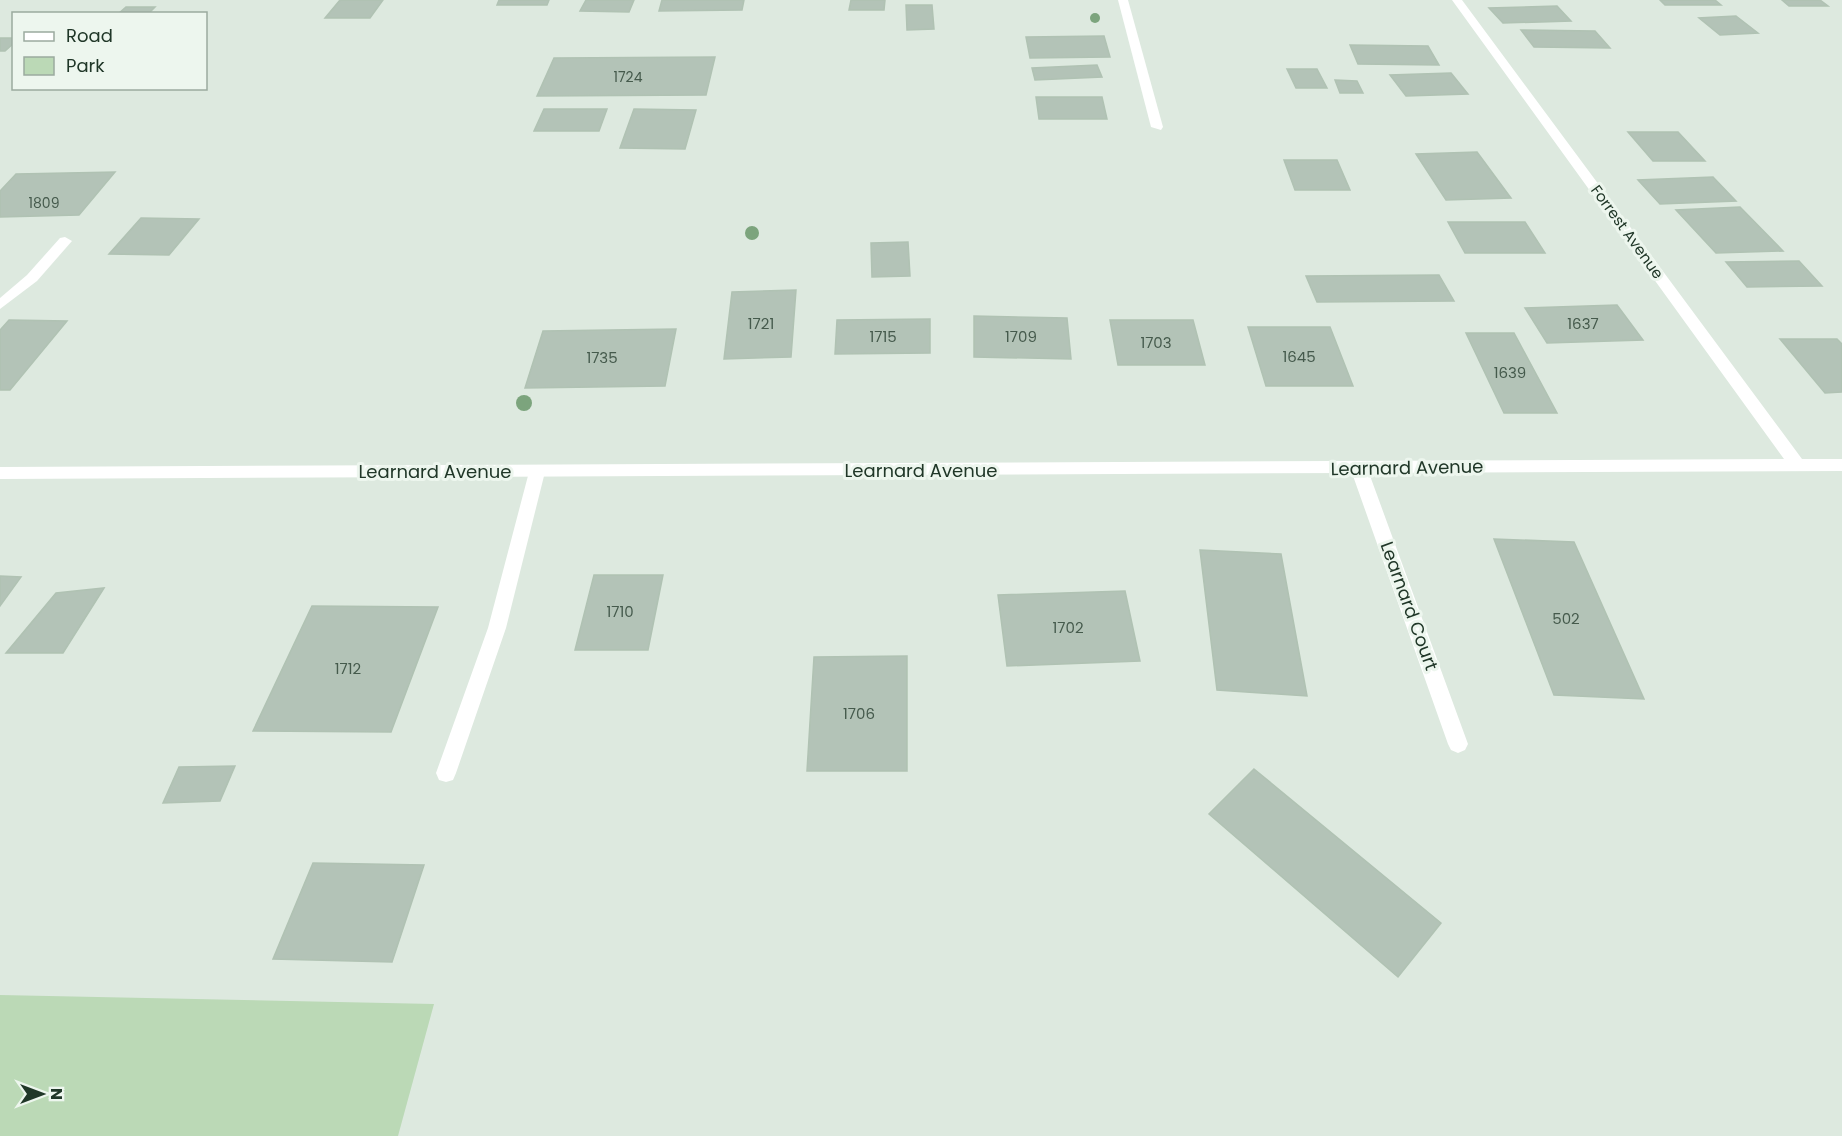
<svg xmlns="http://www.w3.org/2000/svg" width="1842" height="1136" font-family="Poppins,sans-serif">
	<rect width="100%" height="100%" fill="#dde9df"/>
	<path fill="#bbd9b6" d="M0 995 434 1004 398 1136H0Z"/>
	<g fill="#b3c3b7" stroke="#b0c2b3" stroke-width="1.5">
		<path d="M340 0H383L370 18H325Z"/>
		<path d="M499 0H549L547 5H497Z"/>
		<path d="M586 0H634L629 12 580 11Z"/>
		<path d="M662 0H744L742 10 659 11Z"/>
		<path d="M851 0H885L884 10H849Z"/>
		<path d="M1660 0H1715L1721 5H1665Z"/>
		<path d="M1782 0H1820L1828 6H1789Z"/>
		<path d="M906 5H932L934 29 907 30Z"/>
		<path d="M1557 6 1571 21 1503 23 1489 8Z"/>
		<path d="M126 7H155L148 14H118Z"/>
		<path d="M1736 16 1758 33 1720 35 1699 18Z"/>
		<path d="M1521 30 1595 31 1610 48 1534 47Z"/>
		<path d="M1104 36 1110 57 1030 58 1026 37Z"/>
		<path d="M0 38H14V43L5 51H0Z"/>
		<path d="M1350 45 1428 46 1439 65 1358 64Z"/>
		<path d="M715 57 706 95 537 96 554 58Z"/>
		<path d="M1097 65 1102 77 1035 80 1032 68Z"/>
		<path d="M1287 69H1317L1327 88H1296Z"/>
		<path d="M1451 73 1468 94 1406 96 1390 75Z"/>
		<path d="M1335 80 1357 81 1363 93H1340Z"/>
		<path d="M1036 97H1102L1107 119H1039Z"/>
		<path d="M544 109H607L599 131H534Z"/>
		<path d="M634 109 696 110 685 149 620 148Z"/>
		<path d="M1628 132H1678L1705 161H1653Z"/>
		<path d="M1477 152 1511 198 1446 200 1416 154Z"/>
		<path d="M1284 160H1337L1350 190H1295Z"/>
		<path d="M115 172 79 215 0 217V191L16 174Z"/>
		<path d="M1713 177 1736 201 1660 204 1638 180Z"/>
		<path d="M1740 207 1783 251 1716 253 1676 210Z"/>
		<path d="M141 218 199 219 169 255 109 254Z"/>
		<path d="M1448 222H1525L1545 253H1465Z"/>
		<path d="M908 242 910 276 872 277 871 243Z"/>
		<path d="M1799 261 1822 286 1747 287 1726 262Z"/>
		<path d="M1439 275 1454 301 1317 302 1306 276Z"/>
		<path d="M796 290 791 357 724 359 732 292Z"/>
		<path d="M1617 305 1643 340 1547 343 1525 308Z"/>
		<path d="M974 316 1067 318 1071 359 974 357Z"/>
		<path d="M930 319V353L835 354 837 320Z"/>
		<path d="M9 320 67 321 10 390H0V330Z"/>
		<path d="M1110 320H1193L1205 365H1118Z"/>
		<path d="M1248 327H1330L1353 386H1266Z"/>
		<path d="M676 329 665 386 525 388 543 331Z"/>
		<path d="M1466 333H1514L1557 413H1504Z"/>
		<path d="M1780 339H1837L1842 344V392L1825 393Z"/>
		<path d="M1494 539 1574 542 1644 699 1554 695Z"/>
		<path d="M1200 550 1281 554 1307 696 1217 690Z"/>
		<path d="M594 575H663L648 650H575Z"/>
		<path d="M0 576 21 577 0 606Z"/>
		<path d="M104 588 63 653H6L56 593Z"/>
		<path d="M1125 591 1140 661 1007 666 998 595Z"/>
		<path d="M312 606 438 607 391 732 253 731Z"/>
		<path d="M907 656V771H807L814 657Z"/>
		<path d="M235 766 220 801 163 803 179 767Z"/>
		<path d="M1254 769 1441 923 1398 977 1209 814Z"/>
		<path d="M313 863 424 865 392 962 273 959Z"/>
	</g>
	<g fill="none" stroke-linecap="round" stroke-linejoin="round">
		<g fill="#fff" fill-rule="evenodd">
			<path d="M1118 0H1128L1163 127 1161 130 1151 127Z"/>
			<path d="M65 237 72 241 37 281 0 309V298L27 275 60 238Z"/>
			<path d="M537 466 545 472 506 628 456 773 453 780 446 782 439 780 436 773 488 628 529 472Z"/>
		</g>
		<path fill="#fff" fill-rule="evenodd" d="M1452 0H1462L1802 459H1842V471L1369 473 1468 744 1465 750 1458 753 1451 750 1448 744 1352 473 0 479V467L1784 459Z"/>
	</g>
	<g fill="#7ca47d">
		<circle cx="1095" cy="18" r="5"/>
		<circle cx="752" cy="233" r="7"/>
		<circle cx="524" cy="403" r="8"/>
	</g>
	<g text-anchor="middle" stroke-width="6" stroke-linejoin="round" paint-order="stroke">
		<g font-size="14" fill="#455a4c">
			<text x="628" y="82">1724</text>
			<text x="44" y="208">1809</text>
		</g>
		<g font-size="15" fill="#203728" stroke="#edf6ee">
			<text transform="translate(1627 232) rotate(54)" y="5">Forrest Avenue</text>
		</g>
		<g font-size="15" fill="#455a4c">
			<text x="761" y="329">1721</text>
			<text x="1583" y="329">1637</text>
			<text x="883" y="342">1715</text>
			<text x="1021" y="342">1709</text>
			<text x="1156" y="348">1703</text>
			<text x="1299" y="362">1645</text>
			<text x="602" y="363">1735</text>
			<text x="1510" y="378">1639</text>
			<text x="620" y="617">1710</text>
			<text x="1566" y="624">502</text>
			<text x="1068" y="633">1702</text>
			<text x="348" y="674">1712</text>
			<text x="859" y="719">1706</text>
		</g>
		<g font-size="18" fill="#203728" stroke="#edf6ee">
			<text transform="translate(1407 468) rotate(-1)" y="6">Learnard Avenue</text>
			<text x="921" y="477">Learnard Avenue</text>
			<text x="435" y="478">Learnard Avenue</text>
			<text transform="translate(1409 606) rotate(70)" y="6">Learnard Court</text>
		</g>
	</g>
	<rect x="12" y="12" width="195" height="78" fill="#edf6ee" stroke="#9baa9f" stroke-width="1.5"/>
	<rect x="24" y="32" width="30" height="9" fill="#ffffff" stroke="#9baa9f" stroke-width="1.5"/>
	<text x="66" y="42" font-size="18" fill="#203728">Road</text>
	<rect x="24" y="57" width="30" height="18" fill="#bbd9b6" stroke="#9baa9f" stroke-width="1.5"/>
	<text x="66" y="72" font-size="18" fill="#203728">Park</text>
	<g transform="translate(42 1094) rotate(90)" stroke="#edf6ee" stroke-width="4.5" paint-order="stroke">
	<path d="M0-4.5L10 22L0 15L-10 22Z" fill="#203728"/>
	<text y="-9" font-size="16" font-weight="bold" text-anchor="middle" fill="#203728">N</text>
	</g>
</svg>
